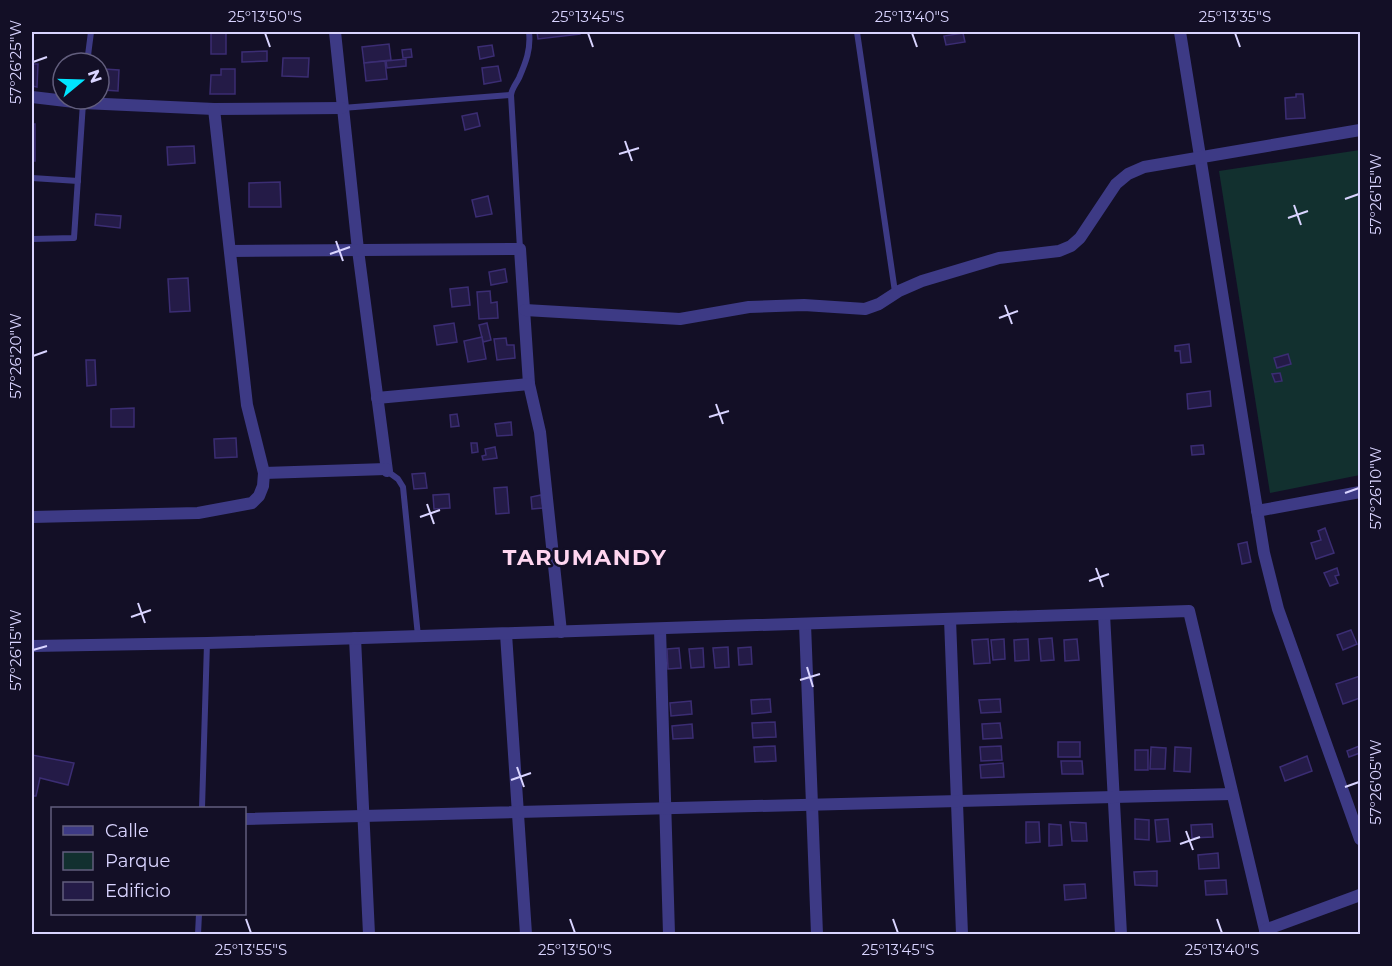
<svg xmlns="http://www.w3.org/2000/svg" width="1392" height="966" font-family="Montserrat,sans-serif">
	<rect width="100%" height="100%" fill="#130f26"/>
	<path fill="#12302f" d="M1360 150V475L1270 493 1219 171Z"/>
	<g fill="#241b47" stroke="#3b2d73" stroke-width="1.5">
		<path d="M226 32V54H211V33Z"/>
		<path d="M537 32H580V34L538 39Z"/>
		<path d="M963 33 965 42 946 45 944 36Z"/>
		<path d="M389 44 391 60 364 63 362 47Z"/>
		<path d="M492 45 494 56 480 59 478 47Z"/>
		<path d="M411 49 412 57 403 58 402 50Z"/>
		<path d="M267 51V61L242 62V52Z"/>
		<path d="M283 58H309L308 77 282 76Z"/>
		<path d="M406 59V66L387 68 386 61Z"/>
		<path d="M385 61 387 79 366 81 364 63Z"/>
		<path d="M32 64H38L37 87 32 86Z"/>
		<path d="M498 66 501 81 484 84 482 68Z"/>
		<path d="M104 69 119 70 118 91 103 90Z"/>
		<path d="M221 69H235V94H210L211 75H221Z"/>
		<path d="M1296 94H1303L1305 118 1286 119 1285 98 1296 97Z"/>
		<path d="M477 113 480 126 465 130 462 116Z"/>
		<rect x="32" y="124" width="3" height="37"/>
		<path d="M194 146 195 163 168 165 167 147Z"/>
		<path d="M280 182 281 207H249V183Z"/>
		<path d="M488 196 492 214 476 217 472 200Z"/>
		<path d="M96 214 121 216 120 228 95 225Z"/>
		<path d="M505 269 507 282 491 285 489 272Z"/>
		<path d="M188 278 190 311 170 312 168 279Z"/>
		<path d="M468 287 470 305 452 307 450 289Z"/>
		<path d="M490 291 491 303 497 302 498 318 479 319 477 292Z"/>
		<path d="M454 323 457 342 437 345 434 326Z"/>
		<path d="M487 323 491 340 483 342 479 325Z"/>
		<path d="M482 337 486 359 468 362 464 341Z"/>
		<path d="M506 338 507 345H514L515 358 497 360 494 339Z"/>
		<path d="M1189 344 1191 362 1181 363 1180 351H1175V346Z"/>
		<path d="M1288 354 1291 364 1277 368 1274 358Z"/>
		<path d="M86 360H95L96 385 87 386Z"/>
		<path d="M1280 373 1282 381 1275 382 1272 374Z"/>
		<path d="M1210 391 1211 406 1188 409 1187 394Z"/>
		<path d="M134 408V427H111V409Z"/>
		<path d="M457 414 459 426 451 427 450 415Z"/>
		<path d="M511 422 512 435 497 436 495 424Z"/>
		<path d="M236 438 237 457 215 458 214 439Z"/>
		<path d="M471 443H477L478 452 472 453Z"/>
		<path d="M1203 445 1204 454 1192 455 1191 446Z"/>
		<path d="M495 447 497 458 483 460 482 456 486 455 485 449Z"/>
		<path d="M425 473 427 488 414 489 412 474Z"/>
		<path d="M507 487 509 513 496 514 494 488Z"/>
		<path d="M449 494 450 508 434 509 433 495Z"/>
		<path d="M541 495 543 508 532 509 531 497Z"/>
		<path d="M1325 528 1334 553 1316 559 1311 543 1321 540 1318 531Z"/>
		<path d="M1247 542 1251 562 1242 564 1238 544Z"/>
		<path d="M1337 568 1339 575 1335 576 1338 583 1330 586 1324 573Z"/>
		<path d="M1351 630 1357 644 1343 650 1337 635Z"/>
		<path d="M1052 638 1054 660 1041 661 1039 639Z"/>
		<path d="M988 639 990 663 974 664 972 640Z"/>
		<path d="M1004 639 1005 659 993 660 991 640Z"/>
		<path d="M1028 639 1029 660 1015 661 1014 640Z"/>
		<path d="M1077 639 1079 660 1065 661 1064 640Z"/>
		<path d="M728 647 729 667 715 668 713 648Z"/>
		<path d="M751 647 752 664 739 665 738 648Z"/>
		<path d="M679 648 681 668 668 669 667 649Z"/>
		<path d="M703 648 704 667 691 668 689 649Z"/>
		<path d="M1360 676V698L1343 704 1336 684Z"/>
		<path d="M770 699 771 712 752 714 751 700Z"/>
		<path d="M1000 699 1001 712 981 713 979 700Z"/>
		<path d="M691 701 692 714 671 716 670 703Z"/>
		<path d="M775 722 776 737 753 738 752 723Z"/>
		<path d="M1000 723 1002 738 983 739 982 724Z"/>
		<path d="M692 724 693 738 673 739 672 726Z"/>
		<rect x="1058" y="742" width="22" height="15"/>
		<path d="M775 746 776 761 755 762 754 747Z"/>
		<path d="M1001 746 1002 760 981 761 980 747Z"/>
		<path d="M1359 746 1360 753 1349 757 1347 751Z"/>
		<path d="M1151 747 1166 748 1165 769H1150Z"/>
		<path d="M1175 747 1191 748 1190 772 1174 771Z"/>
		<rect x="1135" y="750" width="13" height="20"/>
		<path d="M32 755 74 763 68 785 40 778 36 796H32Z"/>
		<path d="M1307 756 1312 771 1285 781 1280 767Z"/>
		<path d="M1061 761H1082L1083 774H1062Z"/>
		<path d="M1003 763 1004 777 981 778 980 765Z"/>
		<path d="M1135 819 1149 820V840L1135 839Z"/>
		<path d="M1168 819 1170 841 1157 842 1155 820Z"/>
		<path d="M1026 822H1039L1040 842 1026 843Z"/>
		<path d="M1070 822 1086 823 1087 841H1072Z"/>
		<path d="M1049 824 1061 825 1062 845 1049 846Z"/>
		<path d="M1212 824 1213 837 1192 838 1191 825Z"/>
		<path d="M1218 853 1219 868 1199 869 1198 855Z"/>
		<path d="M1157 871V886L1135 885 1134 872Z"/>
		<path d="M1226 880 1227 894 1206 895 1205 881Z"/>
		<path d="M1085 884 1086 898 1065 900 1064 885Z"/>
	</g>
	<g fill="none" stroke-linecap="round" stroke-linejoin="round">
		<g stroke="#3d3a85" stroke-width="6">
			<path d="M857 32 895 292"/>
			<path d="M87 63 91 32"/>
			<path d="M342 108 511 95"/>
			<path d="M32 178 78 181"/>
			<path d="M32 239 74 238 83 103"/>
			<path d="M520 249 511 95C512 88 516 84 519 78 526 62 531 49 529 32"/>
			<path d="M387 471 398 479 403 487 418 636"/>
			<path d="M202 808 207 643"/>
			<path d="M198 934 199 914"/>
		</g>
		<g stroke="#3d3a85" stroke-width="12">
			<path d="M335 32 358 250 387 471"/>
			<path d="M1180 32 1264 553 1278 609 1360 839"/>
			<path d="M32 97 83 103 214 109 342 108"/>
			<path d="M230 251 520 249 529 384 540 432 561 632"/>
			<path d="M525 310 680 319 749 307 804 305 865 309 879 304 899 291 922 281 999 258 1059 251 1071 246 1080 238 1116 184 1128 174 1144 167 1360 130"/>
			<path d="M377 398 529 384"/>
			<path d="M264 473 386 469"/>
			<path d="M1257 511 1360 492"/>
			<path d="M32 517 198 513 252 503 259 496 263 486 264 473 247 405 214 109"/>
			<path d="M1104 614 1121 934"/>
			<path d="M950 619 962 934"/>
			<path d="M805 624 817 934"/>
			<path d="M660 629 669 934"/>
			<path d="M506 634 526 934"/>
			<path d="M355 638 369 934"/>
			<path d="M32 646 207 643 1189 611 1266 934"/>
			<path d="M244 819 1232 794"/>
			<path d="M1265 930 1360 895"/>
		</g>
	</g>
	<path fill="none" stroke="#d9d4ff" stroke-width="2" d="M265 33 270 47M588 33 593 47M912 33 917 47M1235 33 1240 47M33 62 47 57M625 141 632 161M619 154 639 148M1345 199 1359 194M1294 205 1301 225M1288 218 1308 211M336 241 343 261M330 254 350 247M1005 305 1012 324M999 318 1018 311M33 356 47 351M716 404 723 424M709 417 729 411M1345 493 1359 488M427 504 434 524M420 517 440 510M1096 568 1103 587M1089 581 1109 574M138 603 145 623M131 617 151 610M33 650 47 646M807 667 813 687M800 680 820 674M517 767 524 787M511 780 531 773M1345 787 1359 782M1186 831 1193 850M1180 844 1200 837M246 919 251 933M570 919 575 933M893 919 898 933M1217 919 1222 933"/>
	<g text-anchor="middle" stroke-width="5" stroke-linejoin="round" paint-order="stroke">
		<g font-size="22" font-weight="bold" letter-spacing="1.5" fill="#ffd6f0" stroke="#130f26">
			<text x="585" y="565">TARUMANDY</text>
		</g>
	</g>
	<rect width="1392" height="966" fill="none" stroke="#130f26" stroke-width="66"/>
	<rect x="51" y="807" width="195" height="108" fill="#130f26" stroke="#625e7d" stroke-width="1.5"/>
	<rect x="63" y="826" width="30" height="9" fill="#3d3a85" stroke="#625e7d" stroke-width="1.5"/>
	<text x="105" y="837" font-size="18" fill="#d9d4ff">Calle</text>
	<rect x="63" y="852" width="30" height="18" fill="#12302f" stroke="#625e7d" stroke-width="1.5"/>
	<text x="105" y="867" font-size="18" fill="#d9d4ff">Parque</text>
	<rect x="63" y="882" width="30" height="18" fill="#241b47" stroke="#625e7d" stroke-width="1.5"/>
	<text x="105" y="897" font-size="18" fill="#d9d4ff">Edificio</text>
	<g transform="translate(81 81) rotate(71)"><circle r="28" fill="#130f26" stroke="#625e7d" stroke-width="1.5"/>
	<path d="M0-4.5L10 22L0 15L-10 22Z" fill="#00e5ff"/>
	<text y="-9" font-size="16" font-weight="bold" text-anchor="middle" fill="#d9d4ff">N</text>
	</g>
	<rect x="33" y="33" width="1326" height="900" fill="none" stroke="#d9d4ff" stroke-width="2"/>
	<g font-size="15" text-anchor="middle" fill="#d9d4ff">
		<text x="265" y="22">25°13'50"S</text>
		<text x="588" y="22">25°13'45"S</text>
		<text x="912" y="22">25°13'40"S</text>
		<text x="1235" y="22">25°13'35"S</text>
		<text transform="translate(16 62) rotate(-90)" y="5">57°26'25"W</text>
		<text transform="translate(1376 194) rotate(-90)" y="5">57°26'15"W</text>
		<text transform="translate(16 356) rotate(-90)" y="5">57°26'20"W</text>
		<text transform="translate(1376 488) rotate(-90)" y="5">57°26'10"W</text>
		<text transform="translate(16 650) rotate(-90)" y="5">57°26'15"W</text>
		<text transform="translate(1376 782) rotate(-90)" y="5">57°26'05"W</text>
		<text x="251" y="955">25°13'55"S</text>
		<text x="575" y="955">25°13'50"S</text>
		<text x="898" y="955">25°13'45"S</text>
		<text x="1222" y="955">25°13'40"S</text>
	</g>
</svg>
